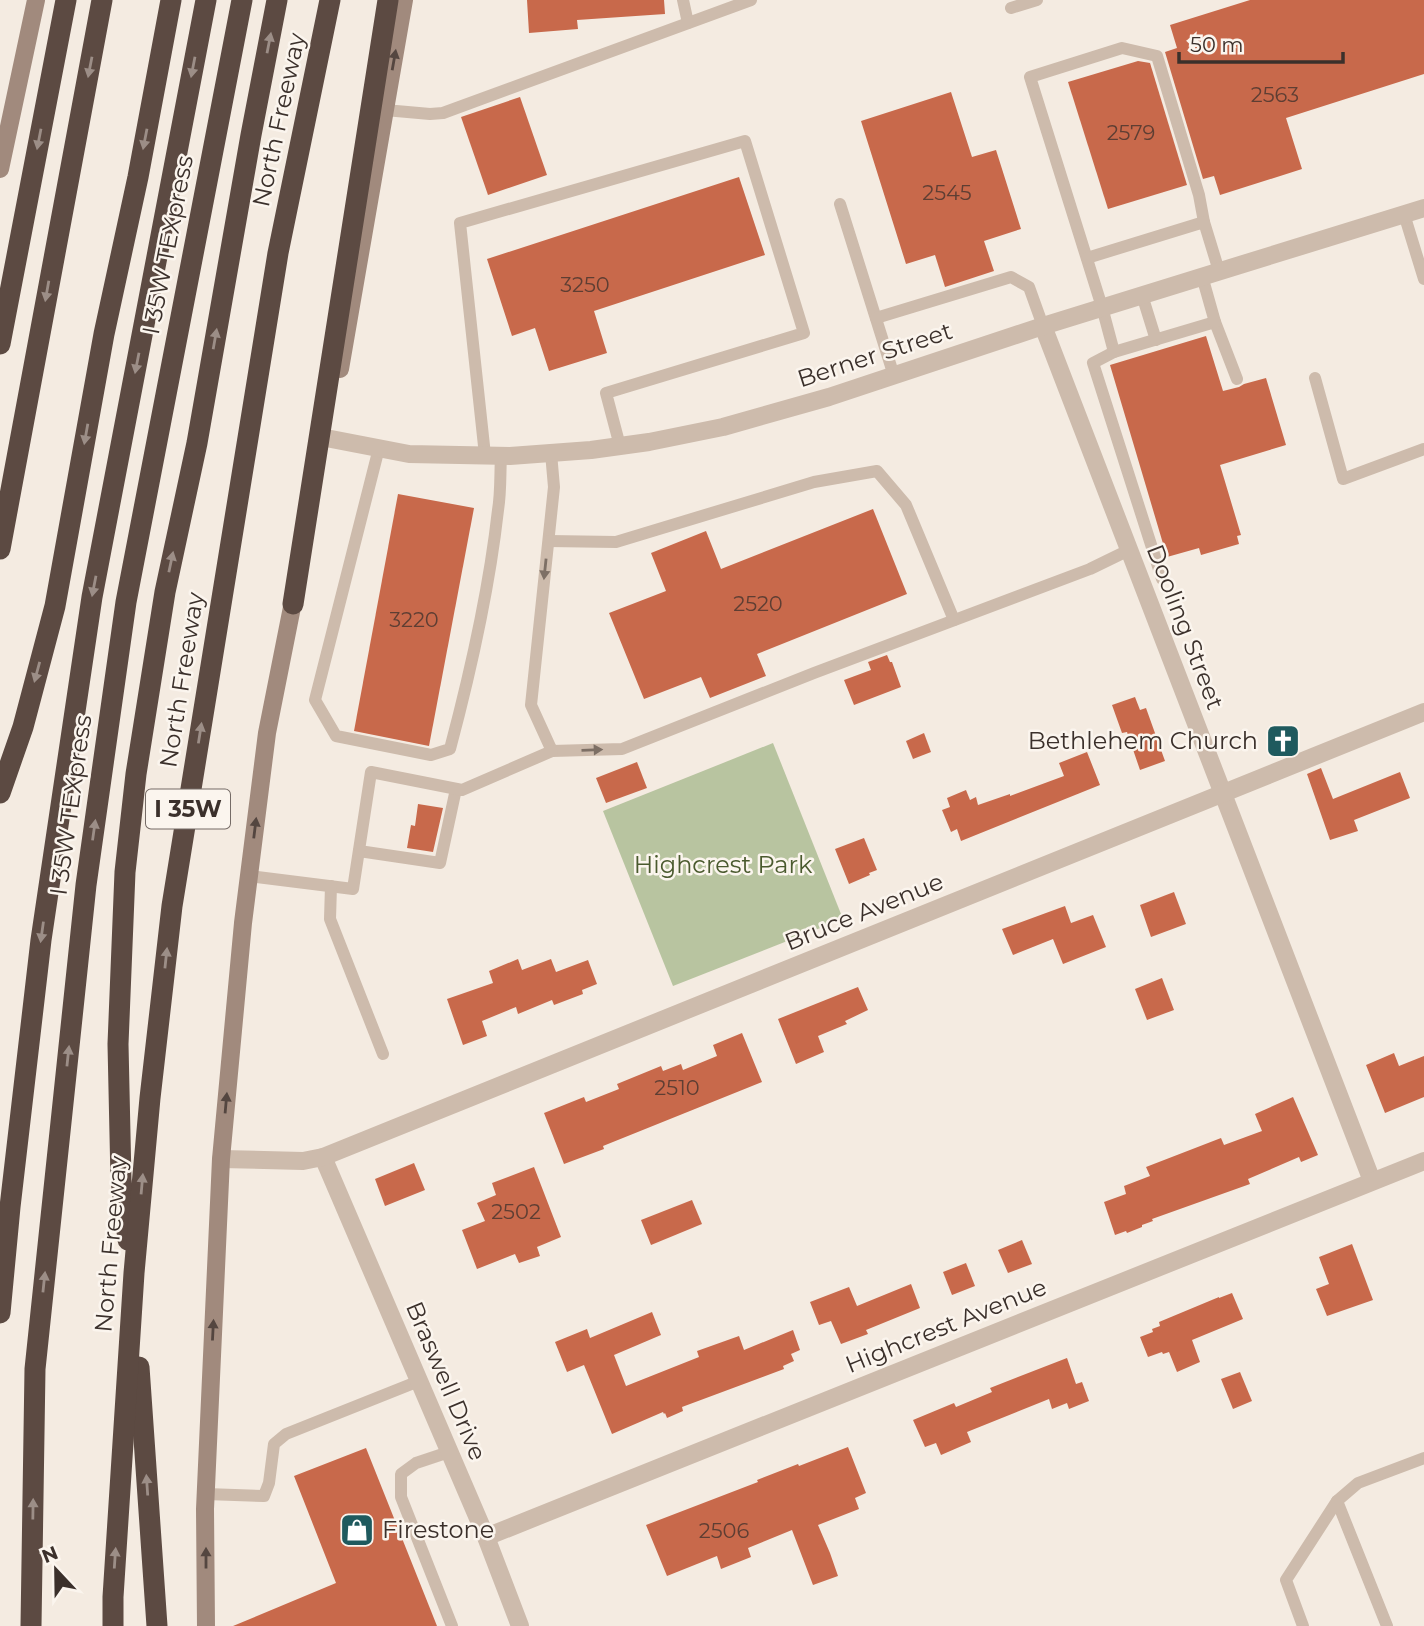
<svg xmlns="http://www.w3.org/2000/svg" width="1424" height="1626" font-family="Montserrat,sans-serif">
	<rect width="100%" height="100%" fill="#f4ebe1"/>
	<path fill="#b8c4a0" d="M773 743 843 919 673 986 603 811Z"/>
	<g fill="#c8694b">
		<path d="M527 0H664L665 14 577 20 578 29 529 33Z"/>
		<path d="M1250 0H1424V74L1286 118 1302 169 1220 195 1214 176 1203 179 1165 52 1177 48 1170 25Z"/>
		<path d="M1138 61 1150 63 1187 185 1108 209 1068 82Z"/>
		<path d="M951 92 972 157 996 150 1021 229 984 241 994 271 945 287 935 255 906 264 861 121Z"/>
		<path d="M520 97 547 175 488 195 461 117Z"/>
		<path d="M739 177 765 255 594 311 607 353 549 371 535 328 512 336 487 259Z"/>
		<path d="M1206 336 1223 391 1239 387 1244 384 1266 378 1286 445 1220 465 1241 535 1237 536 1239 544 1201 555 1199 548 1167 557 1110 365Z"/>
		<path d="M398 494 474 508 429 746 354 731Z"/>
		<path d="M873 509 907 594 757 654 766 676 710 698 701 677 644 699 609 613 666 591 651 553 706 531 721 569Z"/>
		<path d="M887 655 890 662H892L901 687 854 705 844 680 871 670 868 662Z"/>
		<path d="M1135 697 1140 710 1146 708 1165 761 1140 770 1127 732 1122 733 1112 705Z"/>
		<path d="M924 733 931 752 913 759 906 741Z"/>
		<path d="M1087 752 1100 785 961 841 957 829 951 832 942 810 950 807 947 798 966 790 970 800 976 797 978 805 1010 794V796L1064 776 1059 763Z"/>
		<path d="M637 762 647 788 606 803 596 778Z"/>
		<path d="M1321 768 1333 799 1400 772 1410 798 1354 820 1358 831 1330 840 1307 774Z"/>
		<path d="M418 804 443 808 433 852 407 848 411 825 415 826Z"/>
		<path d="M864 838 877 870 869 873 870 875 849 884 835 849Z"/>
		<path d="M1174 892 1186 924 1151 937 1140 905Z"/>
		<path d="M1065 906 1071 923 1093 915 1106 947 1063 964 1053 939 1013 955 1002 929Z"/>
		<path d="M518 959 522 970 551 959 556 972 588 960 597 984 582 990 583 994 554 1005 552 1000 518 1014 516 1007 482 1021 487 1036 463 1045 447 999 493 983 489 971Z"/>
		<path d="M1162 978 1174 1010 1147 1020 1135 989Z"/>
		<path d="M858 987 868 1010 845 1021 847 1024 818 1036 824 1052 796 1064 778 1019Z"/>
		<path d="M742 1033 762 1082 603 1146 604 1149 564 1164 544 1113 584 1097 586 1102 619 1089 617 1084 661 1066 663 1071 681 1064 683 1070 717 1056 713 1045Z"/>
		<path d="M1394 1053 1399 1066 1424 1056V1097L1385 1113 1366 1065Z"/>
		<path d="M1293 1097 1318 1155 1301 1162 1299 1157 1248 1179 1250 1184 1152 1219 1153 1221 1142 1225V1227L1127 1233 1126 1231 1115 1235 1104 1202 1126 1194 1124 1186 1150 1176 1146 1167 1221 1138 1224 1145 1262 1131 1255 1114Z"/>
		<path d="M414 1163 425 1190 385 1206 375 1179Z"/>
		<path d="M534 1167 561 1237 537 1247 540 1256 519 1263 515 1254 477 1269 462 1230 485 1221 477 1203 496 1195 492 1183Z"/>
		<path d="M692 1200 702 1224 651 1245 641 1220Z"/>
		<path d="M1022 1240 1032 1264 1008 1273 998 1250Z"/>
		<path d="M1352 1244 1373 1300 1327 1316 1316 1289 1329 1284 1319 1257Z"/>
		<path d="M966 1263 975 1286 952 1295 943 1272Z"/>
		<path d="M911 1284 920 1308 866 1330 868 1334 841 1344 831 1321 819 1325 810 1302 849 1287 857 1306Z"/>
		<path d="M1232 1293 1243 1319 1192 1340 1200 1362 1177 1372 1169 1352 1163 1354 1162 1352 1148 1357 1140 1337 1153 1332 1152 1329 1160 1326 1159 1322 1219 1297V1298Z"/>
		<path d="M652 1312 661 1335 614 1355 626 1386 699 1357 697 1351 739 1336 744 1350 793 1330 800 1350 791 1354 794 1361 783 1366 784 1369 682 1407 683 1411 667 1418 665 1413 664 1414 663 1412 612 1434 584 1365 567 1372 555 1342 587 1329 590 1338Z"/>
		<path d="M1067 1358 1076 1384 1082 1382 1089 1401 1069 1409 1067 1403 1052 1409 1049 1399 967 1432 971 1442 941 1455 936 1443 925 1447 913 1420 954 1403 956 1407 992 1392 990 1388Z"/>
		<path d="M1240 1372 1252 1401 1233 1409 1221 1379Z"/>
		<path d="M848 1447 866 1493 855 1498 859 1509 818 1525 830 1553 838 1576 813 1585 792 1530 748 1548 751 1557 721 1569 717 1556 667 1576 646 1525 758 1482 757 1480 798 1464 799 1466Z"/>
		<path d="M366 1448 437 1626H233L336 1583 294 1476Z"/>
	</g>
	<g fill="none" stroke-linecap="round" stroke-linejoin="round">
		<g stroke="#cdbbac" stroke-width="12">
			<path d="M683 0 688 23"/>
			<path d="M1011 8 1037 0"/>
			<path d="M385 110 430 114 443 113 751 0"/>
			<path d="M840 204 894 376"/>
			<path d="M1404 214 1424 279"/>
			<path d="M1204 222 1199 195 1157 56 1122 48 1030 77 1102 307 1114 352 1215 322 1237 379"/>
			<path d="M1087 258 1204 222 1219 271"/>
			<path d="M1202 276 1215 322"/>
			<path d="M1142 295 1156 340"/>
			<path d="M876 318 1011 277 1029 287 1043 326"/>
			<path d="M1114 352 1093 363 1162 579"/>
			<path d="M1315 378 1343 479 1424 449"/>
			<path d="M379 448 315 700 336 736 431 755 450 749C471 670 489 591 498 510 501 492 500 474 501 456"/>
			<path d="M551 453 554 487 531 705 552 751 622 749 814 673 1090 569 1129 550"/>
			<path d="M485 455 460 223 745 141 804 333 606 393 620 446"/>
			<path d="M549 541 616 542 814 482 877 471 906 505 954 620"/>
			<path d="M359 851 440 863 456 789"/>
			<path d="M249 876 353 889 371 772 462 790 552 751"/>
			<path d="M331 886 330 919 383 1054"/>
			<path d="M449 1452 416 1463 401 1474V1497L452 1626"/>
			<path d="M206 1494 264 1496 269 1483 274 1444 286 1434 419 1381"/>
			<path d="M1337 1501 1387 1626"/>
			<path d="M1303 1626 1286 1580 1337 1501 1358 1483 1424 1458"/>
		</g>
		<g stroke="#cdbbac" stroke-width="18">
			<path d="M1043 326 1372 1181"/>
			<path d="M326 438 409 454 510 456 591 450 649 442 723 427 829 397 1043 326 1424 208"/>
			<path d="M323 1157 486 1537 520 1626"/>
			<path d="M221 1159 303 1161 323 1157 1424 712"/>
			<path d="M486 1537 1424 1161"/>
		</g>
		<g stroke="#a18a7d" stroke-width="18">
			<path d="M0 169 36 0"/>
			<path d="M340 369 404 0"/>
			<path d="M206 1626 205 1509 221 1159 243 923 267 733 295 592"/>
		</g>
		<g stroke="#5c4a42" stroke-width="21">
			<path d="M0 344 66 0"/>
			<path d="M0 549 102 0"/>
			<path d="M293 604 388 0"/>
			<path d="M0 793 23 727 55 606 104 334 138 177 171 0"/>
			<path d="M128 1240 121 1180 118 1044 125 872 136 774 165 592 197 443 251 135 277 0"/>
			<path d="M0 1313 10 1207 41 940 92 597 206 0"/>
			<path d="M139 1367 157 1626"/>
			<path d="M31 1626 35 1369 86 885 126 602 242 0"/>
			<path d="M113 1626V1597L134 1273 150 1098 172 906 278 253 330 0"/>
		</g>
	</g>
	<defs><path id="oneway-solid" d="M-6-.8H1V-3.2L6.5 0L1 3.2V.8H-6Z" transform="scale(1.75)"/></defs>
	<g fill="#9c8e87">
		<use href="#oneway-solid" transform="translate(269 43) rotate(-79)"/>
		<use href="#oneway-solid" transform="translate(90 67) rotate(101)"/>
		<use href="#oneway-solid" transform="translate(193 67) rotate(101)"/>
		<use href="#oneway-solid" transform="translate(39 139) rotate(101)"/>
		<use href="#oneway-solid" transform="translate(145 139) rotate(101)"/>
		<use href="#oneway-solid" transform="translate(47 291) rotate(100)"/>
		<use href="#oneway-solid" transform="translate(215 339) rotate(-80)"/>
		<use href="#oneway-solid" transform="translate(137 363) rotate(101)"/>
		<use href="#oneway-solid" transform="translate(86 434) rotate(100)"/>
		<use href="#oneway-solid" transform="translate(171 562) rotate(-78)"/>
		<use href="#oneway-solid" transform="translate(94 586) rotate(101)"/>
		<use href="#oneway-solid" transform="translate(37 672) rotate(105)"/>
		<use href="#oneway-solid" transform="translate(200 733) rotate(-81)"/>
		<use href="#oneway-solid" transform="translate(94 830) rotate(-82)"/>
		<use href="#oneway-solid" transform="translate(42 932) rotate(98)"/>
		<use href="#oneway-solid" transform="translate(166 958) rotate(-84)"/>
		<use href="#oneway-solid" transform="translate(68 1056) rotate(-84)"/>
		<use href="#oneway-solid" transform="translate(142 1184) rotate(-85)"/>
		<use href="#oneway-solid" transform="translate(44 1282) rotate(-84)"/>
		<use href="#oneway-solid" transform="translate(147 1485) rotate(-94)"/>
		<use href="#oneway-solid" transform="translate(33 1509) rotate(-89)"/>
		<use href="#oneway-solid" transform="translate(115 1558) rotate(-86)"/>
	</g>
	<g fill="#544640">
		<use href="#oneway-solid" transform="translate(394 60) rotate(-80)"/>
		<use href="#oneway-solid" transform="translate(255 828) rotate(-83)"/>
		<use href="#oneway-solid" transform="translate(226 1103) rotate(-85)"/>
		<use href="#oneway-solid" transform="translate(213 1330) rotate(-87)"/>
		<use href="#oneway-solid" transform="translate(206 1558) rotate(-90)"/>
	</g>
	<g fill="#7d6f65">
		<use href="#oneway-solid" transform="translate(545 569) rotate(96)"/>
		<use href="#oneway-solid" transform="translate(592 750) rotate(-2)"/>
	</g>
	<defs>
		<g id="church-square" transform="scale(1.75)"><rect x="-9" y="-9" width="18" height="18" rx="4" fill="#1f5a5e" stroke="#fbf5ee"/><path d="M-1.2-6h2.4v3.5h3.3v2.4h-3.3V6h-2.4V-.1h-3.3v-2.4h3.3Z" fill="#fff"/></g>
		<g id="shop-square" transform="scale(1.75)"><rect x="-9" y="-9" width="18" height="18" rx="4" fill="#1f5a5e" stroke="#fbf5ee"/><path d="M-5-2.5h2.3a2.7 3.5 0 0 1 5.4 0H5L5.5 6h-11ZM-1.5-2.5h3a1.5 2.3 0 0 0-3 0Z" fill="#fff"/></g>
	</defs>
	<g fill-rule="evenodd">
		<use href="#church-square" x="1283" y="741"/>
		<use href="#shop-square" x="357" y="1530"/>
	</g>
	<g text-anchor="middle" stroke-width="5" stroke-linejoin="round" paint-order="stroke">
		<g font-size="21" fill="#5e3e33">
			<text x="1275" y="102">2563</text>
			<text x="1131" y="140">2579</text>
			<text x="947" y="200">2545</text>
			<text x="585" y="292">3250</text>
			<text x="758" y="611">2520</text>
			<text x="414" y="627">3220</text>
			<text x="677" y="1095">2510</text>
			<text x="516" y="1219">2502</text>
			<text x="724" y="1538">2506</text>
		</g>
		<rect fill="#fbf5ee" stroke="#756b66" stroke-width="2" x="146" y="789.5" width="84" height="39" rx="5"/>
		<g font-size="23" font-weight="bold" fill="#3b302b">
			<text x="188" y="817">I 35W</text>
		</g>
		<g font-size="24" fill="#3b302b" stroke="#fbf5ee">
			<text transform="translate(279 120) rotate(-78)" y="8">North Freeway</text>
			<text transform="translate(168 245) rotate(-79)" y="8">I 35W TEXpress</text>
			<text transform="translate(875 355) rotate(-18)" y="8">Berner Street</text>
			<text transform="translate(1185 627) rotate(69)" y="8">Dooling Street</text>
			<text transform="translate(182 680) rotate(-81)" y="8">North Freeway</text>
			<text transform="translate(71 805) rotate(-82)" y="8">I 35W TEXpress</text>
			<text transform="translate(864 912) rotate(-22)" y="8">Bruce Avenue</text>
			<text transform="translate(111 1244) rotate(-85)" y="8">North Freeway</text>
			<text transform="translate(946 1326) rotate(-22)" y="8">Highcrest Avenue</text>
			<text transform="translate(446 1381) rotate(67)" y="8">Braswell Drive</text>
		</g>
		<g font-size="24" fill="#3b302b" stroke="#fbf5ee" text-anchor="end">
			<text x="1258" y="749">Bethlehem Church</text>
			<text x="382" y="1538" text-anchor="start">Firestone</text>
		</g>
		<g font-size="24" fill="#4a5a2e" stroke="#fbf5ee">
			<text x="723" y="873">Highcrest Park</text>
		</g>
	</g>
	<g transform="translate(56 1570) rotate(338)" stroke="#fbf5ee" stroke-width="5" paint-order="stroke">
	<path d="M0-5L12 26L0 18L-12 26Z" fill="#3b302b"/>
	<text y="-10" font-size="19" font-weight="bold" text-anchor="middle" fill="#3b302b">N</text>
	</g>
	<path d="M1179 52v10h164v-10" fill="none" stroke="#3b302b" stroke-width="3.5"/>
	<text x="1190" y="52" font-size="21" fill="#3b302b" stroke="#fbf5ee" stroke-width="5" paint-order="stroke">50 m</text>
</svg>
